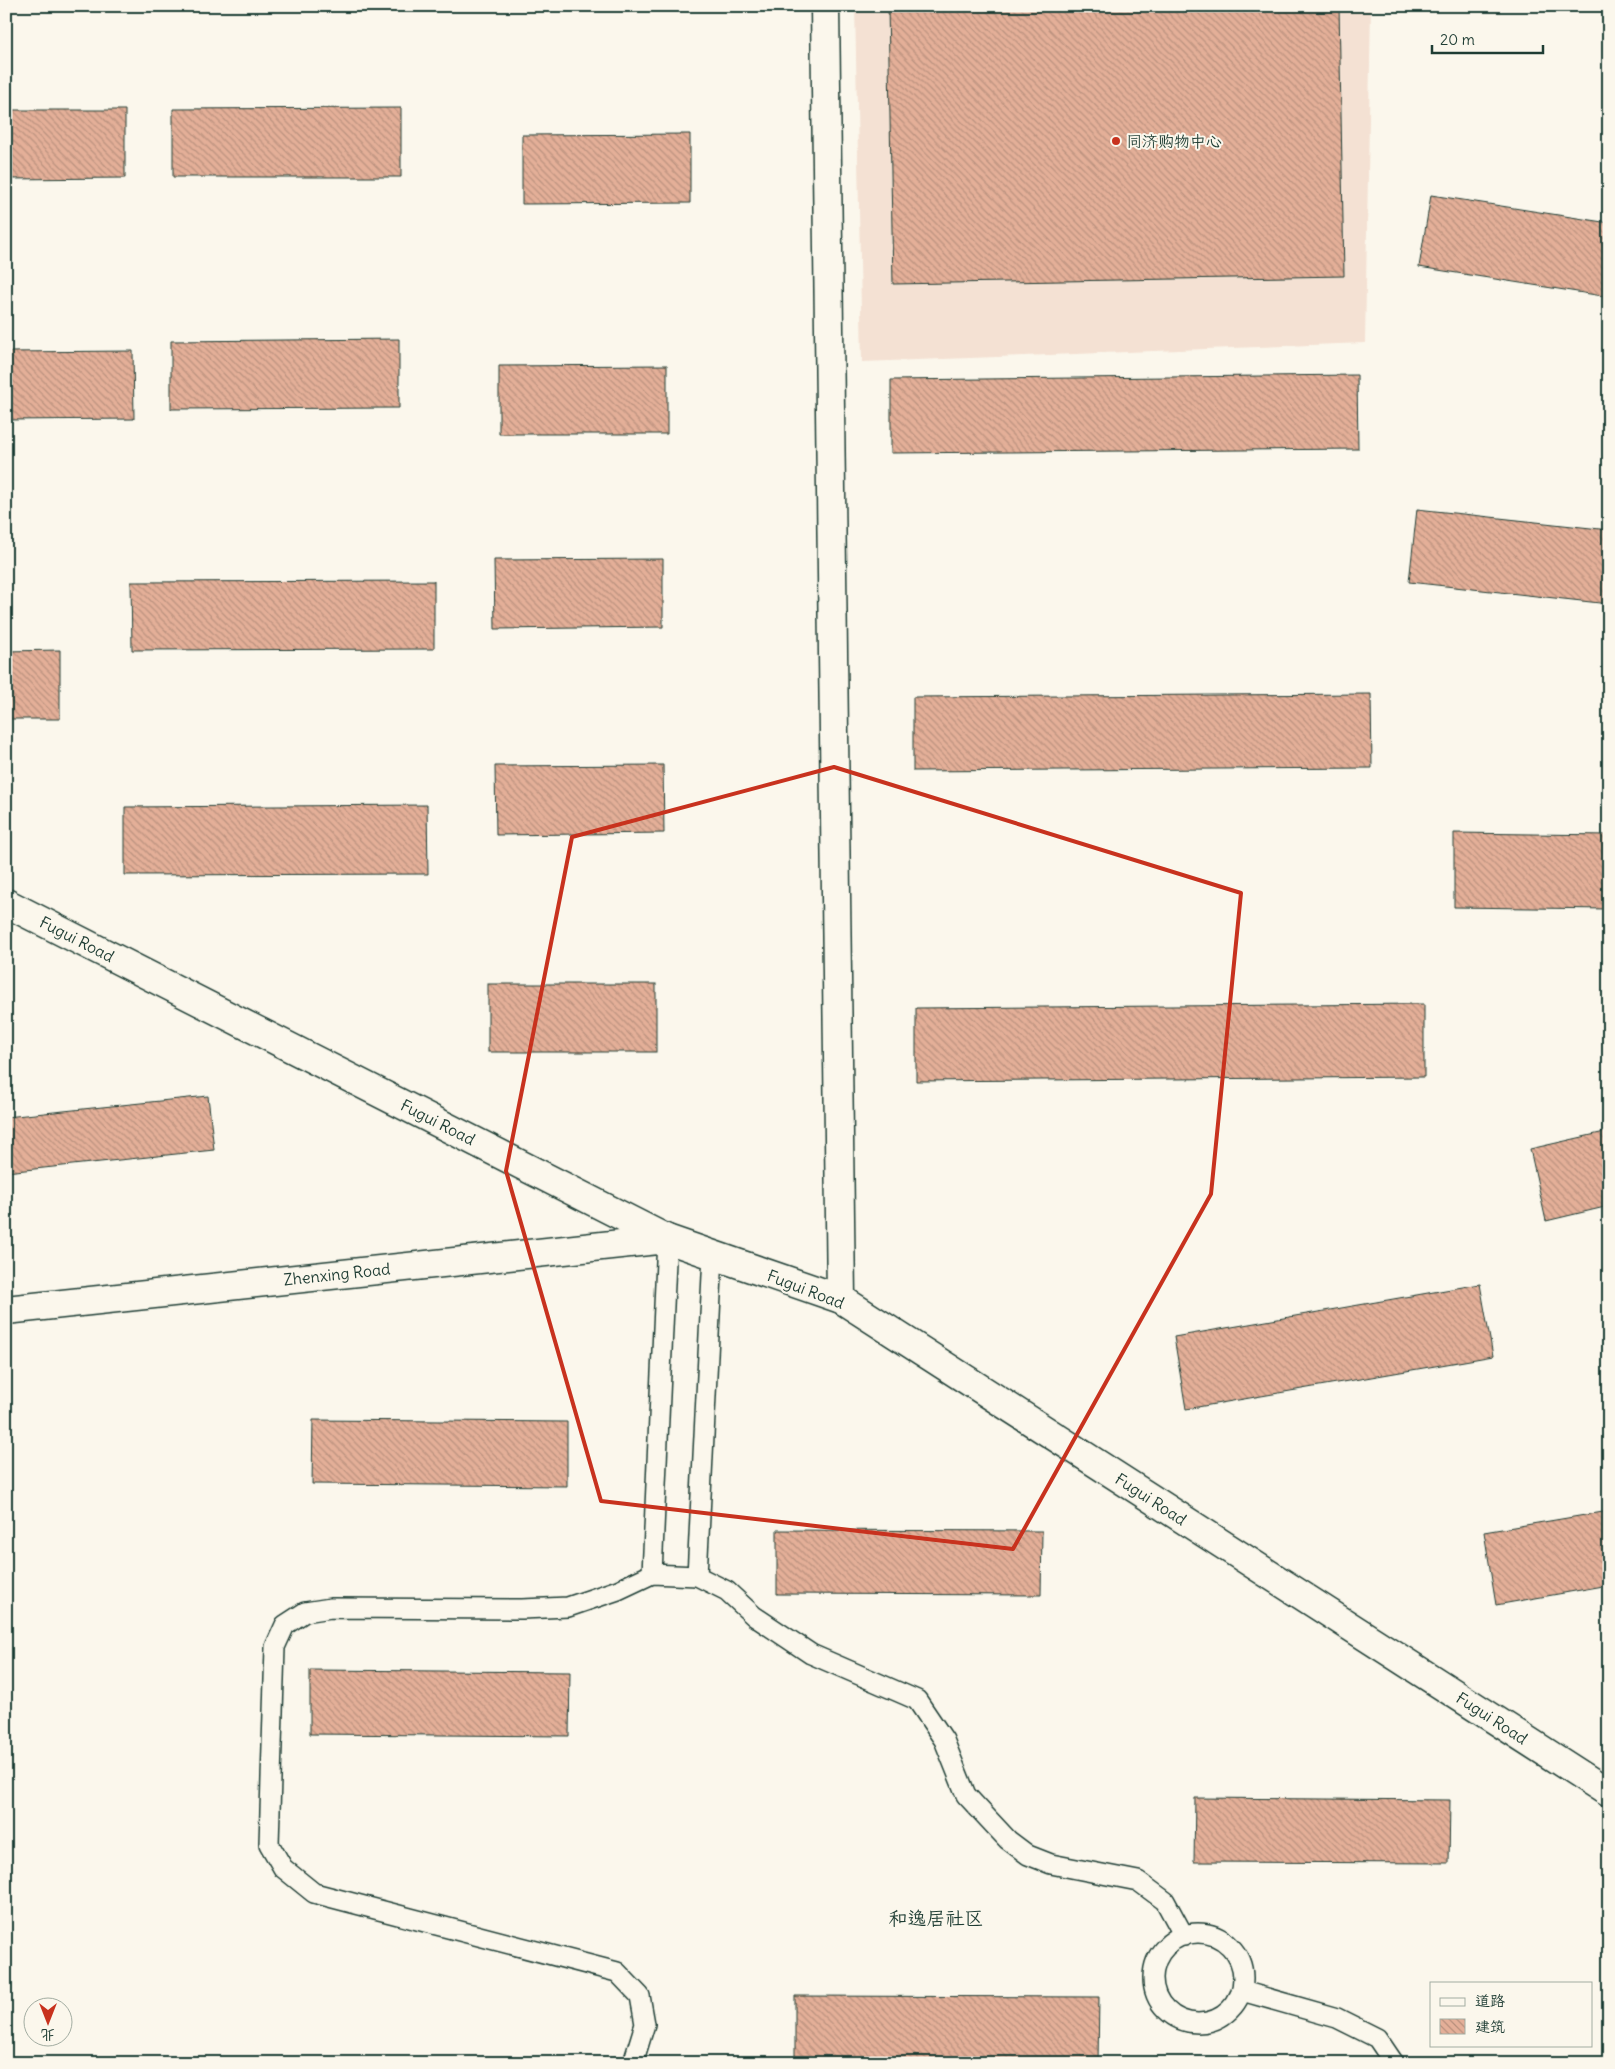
<svg xmlns="http://www.w3.org/2000/svg" width="1615" height="2069" font-family="Delius,'LXGW WenKai TC',sans-serif">
	<defs>
		<pattern id="building-back-hatch" width="6" height="6" patternUnits="userSpaceOnUse" patternTransform="scale(1.25)"><rect width="6" height="6" fill="#e4af98"/><path d="M-1 5l2 2M0 0l6 6M5-1l2 2" fill="none" stroke="#b8907d"/></pattern>
	</defs>
	<rect width="100%" height="100%" fill="#fbf7ec"/>
	<filter id="ink" filterUnits="userSpaceOnUse"><feTurbulence type="fractalNoise" baseFrequency=".02" numOctaves="2"/><feDisplacementMap in="SourceGraphic" scale="10" xChannelSelector="R" yChannelSelector="G"/><feConvolveMatrix kernelMatrix="1 2 1 2 8 2 1 2 1" color-interpolation-filters="sRGB"/></filter>
	<g filter="url(#ink)">
		<path fill="#f4e1d3" d="M855 6H1371L1365 343 862 362Z"/>
		<g fill="url(#building-back-hatch)" stroke="#1f3d34">
			<path d="M888 6H1339L1344 276 893 284Z"/>
			<path d="M401 108V177H173V109Z"/>
			<path d="M6 110H125V178L6 179Z"/>
			<path d="M690 134V203L522 204V135Z"/>
			<path d="M1431 195 1609 223V297L1419 267Z"/>
			<path d="M399 339V408L171 409V341Z"/>
			<path d="M133 351 134 419 6 420V352Z"/>
			<path d="M667 365V434H499V366Z"/>
			<path d="M1357 375 1358 449 891 453V380Z"/>
			<path d="M1417 509 1609 530V604L1409 582Z"/>
			<path d="M663 559V627L495 629 494 560Z"/>
			<path d="M434 581V649L132 650 131 582Z"/>
			<path d="M60 650V719H6V651Z"/>
			<path d="M1371 694 1372 768 913 771V697Z"/>
			<path d="M663 765 664 833 496 835 495 766Z"/>
			<path d="M427 805 428 874 125 875V807Z"/>
			<path d="M1454 833 1609 835V909L1454 907Z"/>
			<rect x="488" y="984" width="168" height="68"/>
			<path d="M1424 1004V1077L916 1081V1008Z"/>
			<path d="M208 1096 214 1150 6 1172V1117Z"/>
			<path d="M1609 1131V1206L1546 1221 1530 1149Z"/>
			<path d="M1480 1284 1493 1356 1186 1409 1174 1337Z"/>
			<path d="M313 1420 567 1422V1486L312 1484Z"/>
			<path d="M1609 1511V1585L1496 1605 1484 1532Z"/>
			<path d="M777 1530 1042 1531 1041 1595 777 1594Z"/>
			<path d="M310 1670 570 1672 569 1736 310 1734Z"/>
			<path d="M1195 1798 1450 1800 1449 1863 1194 1862Z"/>
			<path d="M795 1996 1099 1997 1098 2063H795Z"/>
		</g>
		<g fill="none" stroke-linecap="round" stroke-linejoin="round">
			<g stroke="#1f3d34" stroke-width="22">
				<g id="service">
					<path d="M652 1574 667 1239"/>
					<path d="M697 1576 713 1255"/>
					<circle cx="1198" cy="1978" r="45"/>
					<path d="M1242 1991 1337 2018 1377 2038 1394 2063"/>
					<path d="M633 2063 645 2024 640 1996 617 1972 314 1893 283 1868 269 1844 275 1647 285 1625 305 1612 331 1608 522 1609 568 1607 618 1590 652 1574 697 1576 727 1591 754 1616 811 1654 917 1700 944 1740 966 1795 1008 1840 1028 1855 1051 1864 1138 1881 1165 1901 1184 1936"/>
				</g>
			</g>
			<g stroke="#1f3d34" stroke-width="31">
				<g id="minor">
					<path d="M825 6 841 1299"/>
					<path d="M6 903 667 1239"/>
				</g>
			</g>
			<g stroke="#1f3d34" stroke-width="31">
				<path id="tertiary" d="M6 1310 667 1239 841 1299 1609 1793"/>
			</g>
			<use href="#service" stroke="#fbf7ec" stroke-width="19"/>
			<use href="#minor" stroke="#fbf7ec" stroke-width="28"/>
			<use href="#tertiary" stroke="#fbf7ec" stroke-width="28"/>
		</g>
	</g>
	<path fill="none" stroke="#c8321e" stroke-width="4" stroke-linejoin="round" d="M834 767 1241 893 1211 1194 1013 1549 601 1501 506 1171 572 837Z"/>
	<circle fill="#c8321e" stroke="#fbf7ec" stroke-width="2" cx="1116" cy="141" r="5"/>
	<g text-anchor="middle" stroke-width="4" stroke-linejoin="round" paint-order="stroke">
		<g font-size="16" fill="#1f3d34" stroke="#fbf7ec" text-anchor="start">
			<text x="1126" y="147">同济购物中心</text>
		</g>
		<g font-size="16" fill="#1f3d34" stroke="#fbf7ec">
			<text transform="translate(77 939) rotate(27)" y="6">Fugui Road</text>
			<text transform="translate(438 1122) rotate(27)" y="6">Fugui Road</text>
			<text transform="translate(337 1274) rotate(-6)" y="6">Zhenxing Road</text>
			<text transform="translate(806 1289) rotate(21)" y="6">Fugui Road</text>
			<text transform="translate(1151 1499) rotate(33)" y="6">Fugui Road</text>
			<text transform="translate(1492 1718) rotate(33)" y="6">Fugui Road</text>
		</g>
		<g font-size="19" fill="#1f3d34" stroke="#fbf7ec">
			<text x="936" y="1925">和逸居社区</text>
		</g>
	</g>
	<rect width="1615" height="2069" fill="none" stroke="#fbf7ec" stroke-width="25"/>
	<rect x="12" y="12" width="1590" height="2044" fill="none" stroke="#1f3d34" stroke-width="2" filter="url(#ink)"/>
	<rect x="1430" y="1982" width="162" height="65" fill="#fbf7ec" stroke="#a3ada2"/>
	<rect x="1440" y="1998" width="25" height="8" fill="#fbf7ec" stroke="#a3ada2"/>
	<text x="1475" y="2006" font-size="15" fill="#1f3d34">道路</text>
	<rect x="1440" y="2019" width="25" height="15" fill="url(#building-back-hatch)" stroke="#a3ada2"/>
	<text x="1475" y="2032" font-size="15" fill="#1f3d34">建筑</text>
	<g transform="translate(48 2022) rotate(180)"><circle r="24" fill="#fbf7ec" stroke="#a3ada2"/>
	<path d="M0-4L9 19L0 12L-9 19Z" fill="#c8321e"/>
	<text y="-8" font-size="14" font-weight="bold" text-anchor="middle" fill="#1f3d34">北</text>
	</g>
	<path d="M1432 45v8h111v-8" fill="none" stroke="#1f3d34" stroke-width="2.5"/>
	<text x="1440" y="45" font-size="15" fill="#1f3d34" stroke="#fbf7ec" stroke-width="4" paint-order="stroke">20 m</text>
</svg>
